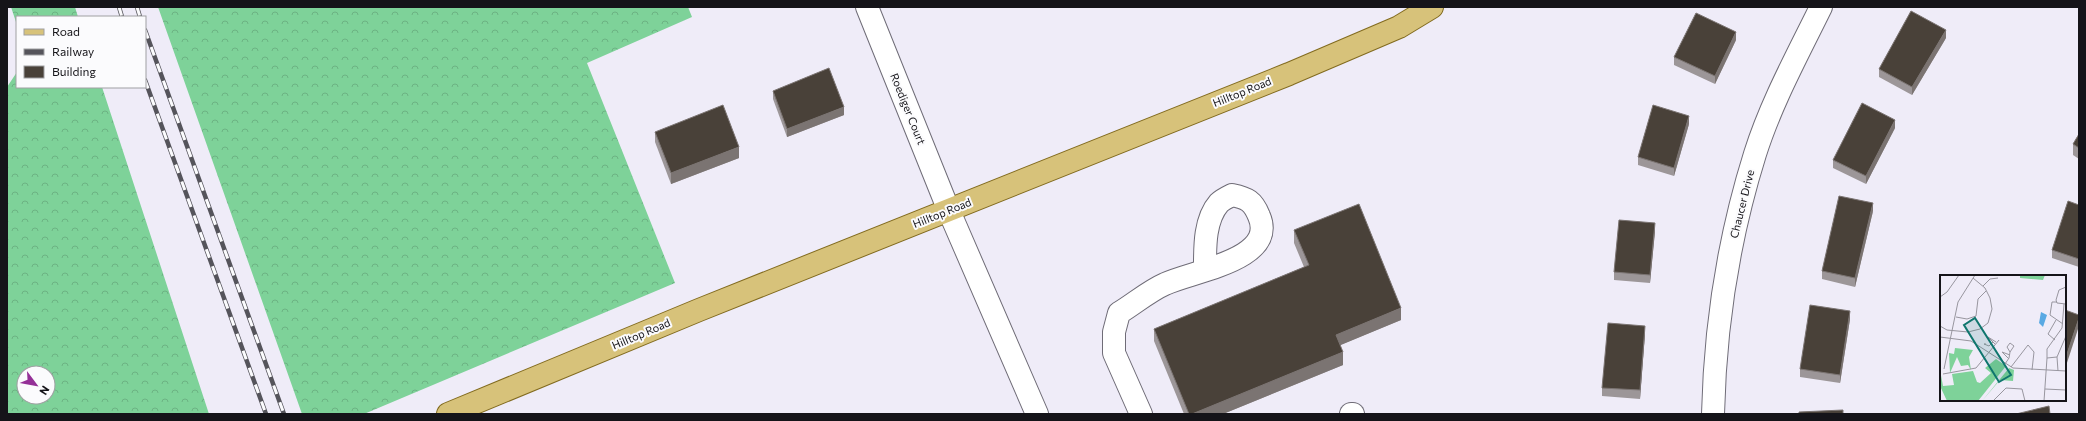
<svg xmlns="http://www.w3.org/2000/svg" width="2086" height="421" font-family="Commissioner,sans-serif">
	<defs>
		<pattern id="forest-crowns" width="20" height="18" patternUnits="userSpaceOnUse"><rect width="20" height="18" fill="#7ed299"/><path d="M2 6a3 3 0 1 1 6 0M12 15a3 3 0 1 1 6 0" fill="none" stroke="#6cb383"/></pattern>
	</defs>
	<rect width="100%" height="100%" fill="#efecf8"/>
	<g fill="url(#forest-crowns)" fill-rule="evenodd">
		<path d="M11 7H75L78 17H17V25Z"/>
		<path d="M158 7H688L692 17 587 63 675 283 364 414H302Z"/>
		<path d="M17 72V87H102L209 414H7V87ZM24 373H48V397H24Z"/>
	</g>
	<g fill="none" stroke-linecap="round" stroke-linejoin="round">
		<g stroke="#6f6c77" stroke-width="24">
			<g id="minor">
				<path d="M867 7 949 211 1037 414"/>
				<path d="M1141 414 1114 353V332L1119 313C1134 304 1149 291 1165 284 1192 271 1278 260 1259 216 1253 201 1247 198 1232 195 1228 197 1222 200 1219 203 1204 220 1205 249 1205 270"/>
				<path d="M1351 414H1353"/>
				<path d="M1713 414C1715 327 1729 237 1755 154 1771 103 1798 54 1821 7"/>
			</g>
		</g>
		<g stroke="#826b1f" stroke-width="24">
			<path id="major" d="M448 414 699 310 1289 74 1399 27 1432 7"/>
		</g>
		<use href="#minor" stroke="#fff" stroke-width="22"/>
		<use href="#major" stroke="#d7c27a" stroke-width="22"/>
		<g stroke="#55545b" stroke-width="4.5">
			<g id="rail">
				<path d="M119 7 122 17"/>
				<path d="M137 7 140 17"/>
				<path d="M145 30 284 414"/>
				<path d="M145 80 266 414"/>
			</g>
		</g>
		<use href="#rail" stroke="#fbfbfd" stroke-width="3" stroke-dasharray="9" stroke-linecap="butt"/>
	</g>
	<g fill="#9c9698">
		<path d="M1946 38 1912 95 1879 77V69Z"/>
		<path d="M1736 40 1715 84 1674 65V57Z"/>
		<path d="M773 91 844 115 787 137 773 99Z"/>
		<path d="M1689 124 1674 176 1638 165V157Z"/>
		<path d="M1895 128 1866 184 1833 168V160Z"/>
		<path d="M655 132 739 158 671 184 655 142Z"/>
		<path d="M2079 134V159L2073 155V144Z"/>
		<path d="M2079 205V267L2052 258V250Z"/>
		<path d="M1873 211 1855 287 1822 279V271Z"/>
		<path d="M1294 230 1401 320 1340 345 1343 365 1223 414H1184L1154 341V329L1304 267 1294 243Z"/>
		<path d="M1655 231 1650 283 1614 280V272Z"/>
		<path d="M1850 319 1840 383 1800 377V369Z"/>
		<path d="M1645 334 1640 399 1602 396V388Z"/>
	</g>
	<g fill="#7b7472">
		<path d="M1946 30V38L1912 95V87Z"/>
		<path d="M1736 32V40L1715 84V76Z"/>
		<path d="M844 107V115L787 137V129Z"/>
		<path d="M1689 116V124L1674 176V168Z"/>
		<path d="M1895 120V128L1866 184V176Z"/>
		<path d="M739 147V158L671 184V173Z"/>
		<path d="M1873 203V211L1855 287V278Z"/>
		<path d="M1655 223V231L1650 283V275Z"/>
		<path d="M1401 308V320L1336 347V335Z"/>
		<path d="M1850 311V319L1840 383V375Z"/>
		<path d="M2079 318V326L2065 369V360Z"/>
		<path d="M1645 326V334L1640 399V390Z"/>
		<path d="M1343 352V365L1223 414H1192Z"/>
	</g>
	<g fill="#494139" stroke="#7b7472">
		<path d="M1911 11 1946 30 1912 87 1879 69Z"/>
		<path d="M1696 13 1736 32 1715 76 1674 57Z"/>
		<path d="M829 68 844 107 787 129 773 91Z"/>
		<path d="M1862 103 1895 120 1866 176 1833 160Z"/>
		<path d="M723 105 739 147 671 173 655 132Z"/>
		<path d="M1653 105 1689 116 1674 168 1638 157Z"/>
		<path d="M2079 134V148L2073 144Z"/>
		<path d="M1839 196 1873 203 1855 278 1822 271Z"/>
		<path d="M2068 201 2079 205V259L2052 250Z"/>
		<path d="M1359 204 1401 308 1336 335 1343 352 1192 414H1189L1154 329 1309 265 1294 230Z"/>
		<path d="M1619 220 1655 223 1650 275 1614 272Z"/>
		<path d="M1810 305 1850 311 1840 375 1800 369Z"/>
		<path d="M2065 310 2079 315V318L2065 360Z"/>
		<path d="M1608 323 1645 326 1640 390 1602 388Z"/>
		<path d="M2049 406 2050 414H2016Z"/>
		<path d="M1843 410V414H1799V412Z"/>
	</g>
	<g text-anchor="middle" stroke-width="4" stroke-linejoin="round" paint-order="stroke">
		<g font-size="11" fill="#151419" stroke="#fbfbfd">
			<text transform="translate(1242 92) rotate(-22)" y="4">Hilltop Road</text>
			<text transform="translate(908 109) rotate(68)" y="4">Roediger Court</text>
			<text transform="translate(1742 204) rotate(-76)" y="4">Chaucer Drive</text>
			<text transform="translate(942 213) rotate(-22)" y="4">Hilltop Road</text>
			<text transform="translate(641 334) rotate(-23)" y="4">Hilltop Road</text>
		</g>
	</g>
	<g transform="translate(1940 275)">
		<rect width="126" height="126" fill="#efecf8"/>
		<path d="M80 0 92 1 105 0 103 5 80 3ZM15 73 33 75 29 82 31 95 28 90 21 91 17 82 10 98 9 78 14 79ZM56 84 66 91 38 126H7L0 111V95L3 111 14 110 12 99 33 96 37 107 40 108 51 98 45 93ZM69 93 74 95 73 106 60 105 42 126Z" fill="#7ed299"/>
		<path d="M101 37 107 40 103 52 99 48Z" fill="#59a9e3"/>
		<path fill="none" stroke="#98969f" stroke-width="1" d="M43 11 50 4 58 3M0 22 7 17 19 0M117 27H112L110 40 123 49M126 29 117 28 116 25 119 15 126 12M16 42 27 44 36 41 38 24 46 16M0 51 7 55 28 57 40 54 48 48 52 34 50 23 45 13 33 3M0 62 31 66 73 93 126 96M115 65 108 59 116 45M46 69H44L49 71 53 67M55 69 48 62 56 67M117 82 118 96M107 83V74L122 53 124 29M69 84 62 77 70 80M65 89 69 83 70 77 67 72 70 68 74 71 70 77M71 92 88 70 94 77 92 95M4 94 18 27 35 0M3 99 36 93 59 65M105 114 126 115M53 126 66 113 82 114 85 126M104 126 107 83 117 82 126 61"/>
		<path fill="#0f766e" fill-opacity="0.15" stroke="#0f766e" stroke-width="2" d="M35 43 71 100 59 107 24 50Z"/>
		<rect width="126" height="126" fill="none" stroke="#151419" stroke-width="2"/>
	</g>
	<rect width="2086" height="421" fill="none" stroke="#151419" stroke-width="16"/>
	<rect x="16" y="16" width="130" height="72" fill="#fbfbfd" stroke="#9f9fa2"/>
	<rect x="24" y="29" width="20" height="6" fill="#d7c27a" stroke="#9f9fa2"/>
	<text x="52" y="36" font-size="12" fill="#151419">Road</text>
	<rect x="24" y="49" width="20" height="6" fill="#55545b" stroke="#9f9fa2"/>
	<text x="52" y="56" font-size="12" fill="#151419">Railway</text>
	<rect x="24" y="66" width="20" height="12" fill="#494139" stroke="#9f9fa2"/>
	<text x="52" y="76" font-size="12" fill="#151419">Building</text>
	<g transform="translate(36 385) rotate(122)"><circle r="19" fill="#fbfbfd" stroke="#9f9fa2"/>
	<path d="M0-3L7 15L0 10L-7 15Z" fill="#943097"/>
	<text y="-6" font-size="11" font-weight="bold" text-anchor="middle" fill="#151419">N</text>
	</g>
</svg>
